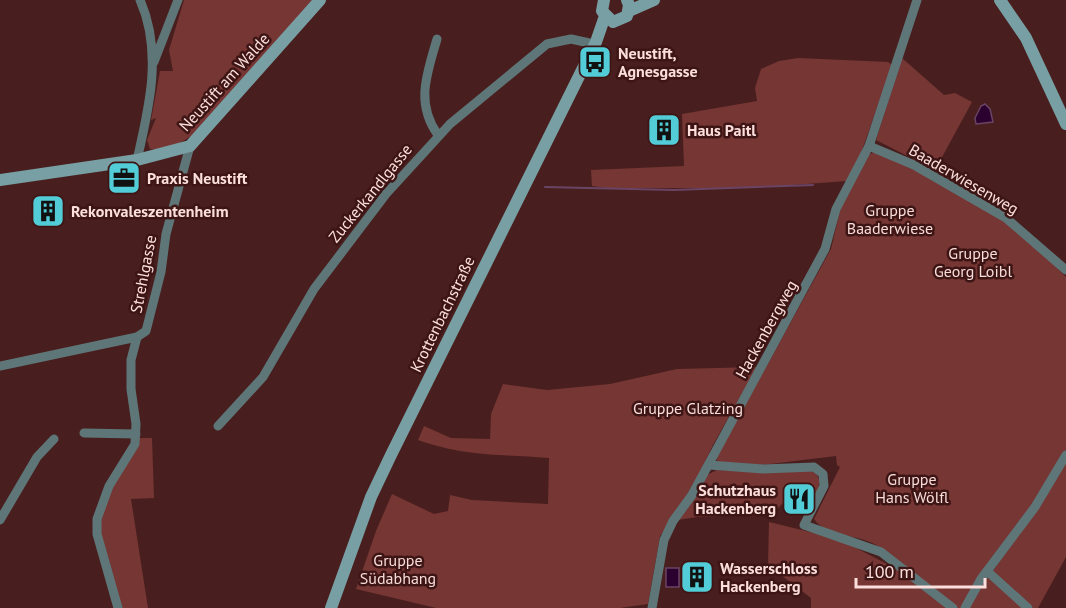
<svg xmlns="http://www.w3.org/2000/svg" width="1066" height="608" font-family="'PT Sans',sans-serif">
	<rect width="100%" height="100%" fill="#481f1e"/>
	<g fill="#753634">
		<path d="M184 0H314L194 134C181 143 166 152 150 149L147 140 156 118 151 120 160 71H173L169 50Z"/>
		<path d="M798 58 888 62 892 65 860 156 847 181 753 188H605L592 186 591 170 684 166 682 114 757 101 755 88 761 69 779 61Z"/>
		<path d="M902 58 944 95 955 93 972 102 935 170 876 140Z"/>
		<path d="M877 152C929 177 986 204 1031 241 1044 252 1054 266 1066 277V557L1038 608H1033L992 572 1037 510 1044 487 962 608H811V598L768 565 769 522 839 539 906 574C898 566 889 554 879 547 860 533 827 539 814 519L840 467 837 465 836 456 762 465 718 462 716 458 831 249 840 210 869 154Z"/>
		<path d="M757 367 713 445 689 495 660 536 648 604 620 608H436L356 589 376 531 392 494 434 514 448 511 450 495 472 500 548 504 549 458C500 454 466 457 418 440L424 426 451 438 490 439 491 414 503 384 547 390 610 384 677 369Z"/>
		<path d="M139 438H152L154 498 131 499 148 608H121C114 585 104 560 99 536 93 502 123 465 139 438Z"/>
		<path d="M717 470C744 472 770 473 797 471 802 471 810 470 815 473 822 479 819 488 816 494L803 483 772 514 697 517 678 520 707 475Z"/>
		<path d="M988 577 1023 608H969L979 587Z"/>
	</g>
	<g fill="#2b0130" stroke="#6a4464" stroke-width="1.5">
		<path d="M985 104 990 109 993 122 976 124 975 118 981 106Z"/>
		<rect x="666" y="568" width="13" height="19"/>
	</g>
	<g fill="none" stroke-linecap="round" stroke-linejoin="round">
		<path stroke="#6a4464" stroke-width="2" d="M545 187 674 190 813 185"/>
		<g stroke="#5e7678" stroke-width="9">
			<path d="M437 39C427 74 415 103 438 135"/>
			<path d="M154 62 178 0"/>
			<path d="M869 146 914 165 1006 218 1066 270"/>
			<path d="M137 160C149 108 163 52 140 0"/>
			<path d="M0 366 137 337 146 331 161 272 166 234 190 146"/>
			<path d="M218 426 263 377 314 289 386 194 450 124 547 44 571 39 594 44"/>
			<path d="M84 433 136 434"/>
			<path d="M709 465 763 469 814 467 823 474 824 486 804 525 881 552 953 608"/>
			<path d="M0 520 37 457 54 439"/>
			<path d="M987 571 1028 608"/>
			<path d="M118 608 97 534V519L109 486 135 444 136 424 131 389V360L137 337"/>
			<path d="M652 608 664 540 673 521 692 495 825 249 836 209 869 146 917 0"/>
			<path d="M965 608 981 579 1035 507 1066 455"/>
		</g>
		<g stroke="#789fa3" stroke-width="12">
			<path d="M604 0 602 11 613 22 627 16 629 5 627 0"/>
			<path d="M1000 0 1026 38 1066 124"/>
			<path d="M629 11 654 0"/>
			<path d="M0 180 137 160 190 146 320 0"/>
			<path d="M331 608 371 497 391 455 596 42 605 16"/>
		</g>
	</g>
	<defs>
		<g id="bus-square" transform="scale(1.725)"><rect x="-9" y="-9" width="18" height="18" rx="4" fill="#52ccd6" stroke="#3d1514"/><path d="M-5-6H5V4H4V6H2V4H-2V6H-4V4H-5ZM-3.5-4V0h7V-4ZM-3.5 1.2v1.5H-2V1.2ZM2 1.2v1.5H3.5V1.2Z" fill="#111"/></g>
		<g id="building-square" transform="scale(1.725)"><rect x="-9" y="-9" width="18" height="18" rx="4" fill="#52ccd6" stroke="#3d1514"/><path d="M-4-6H4V6H1V3H-1V6H-4ZM-2.5-4.3h1.7v1.8h-1.7ZM.8-4.3h1.7v1.8H.8ZM-2.5-1h1.7V.8h-1.7ZM.8-1h1.7V.8H.8Z" fill="#111"/></g>
		<g id="office-square" transform="scale(1.725)"><rect x="-9" y="-9" width="18" height="18" rx="4" fill="#52ccd6" stroke="#3d1514"/><path d="M-6-3h4V-5.5h4V-3h4V5H-6ZM-1-4.5V-3h2v-1.5ZM-6 0V1H6V0Z" fill="#111"/></g>
		<g id="restaurant-square" transform="scale(1.725)"><rect x="-9" y="-9" width="18" height="18" rx="4" fill="#52ccd6" stroke="#3d1514"/><path d="M-5-6h1v4h1v-4h1v4h1v-4h1v5L-1.5 .5V6h-2V.5L-5-1ZM5-6V6H3V1.5H1.5Q1.5-4 5-6Z" fill="#111"/></g>
	</defs>
	<g fill-rule="evenodd">
		<use href="#bus-square" x="595" y="62"/>
		<use href="#building-square" x="664" y="130"/>
		<use href="#office-square" x="124" y="178"/>
		<use href="#building-square" x="48" y="211"/>
		<use href="#restaurant-square" x="799" y="499"/>
		<use href="#building-square" x="697" y="577"/>
	</g>
	<g text-anchor="middle" stroke-width="5" stroke-linejoin="round" paint-order="stroke">
		<g font-size="16" font-weight="bold" fill="#fcdfdd" stroke="#3d1514" text-anchor="start">
			<text x="618" y="59">Neustift,<tspan x="618" dy="18">Agnesgasse</tspan></text>
			<text x="687" y="136">Haus Paitl</text>
			<text x="147" y="184">Praxis Neustift</text>
			<text x="71" y="217">Rekonvaleszentenheim</text>
			<text x="776" y="496" text-anchor="end">Schutzhaus<tspan x="776" dy="18">Hackenberg</tspan></text>
			<text x="720" y="574">Wasserschloss<tspan x="720" dy="18">Hackenberg</tspan></text>
		</g>
		<g font-size="16" fill="#fcdfdd" stroke="#3d1514">
			<text transform="translate(224 82) rotate(-48)" y="6">Neustift am Walde</text>
			<text transform="translate(964 179) rotate(30)" y="6">Baaderwiesenweg</text>
			<text transform="translate(370 193) rotate(-51)" y="6">Zuckerkandlgasse</text>
			<text transform="translate(143 274) rotate(-79)" y="6">Strehlgasse</text>
			<text transform="translate(442 314) rotate(-64)" y="6">Krottenbachstraße</text>
			<text transform="translate(766 329) rotate(-61)" y="6">Hackenbergweg</text>
		</g>
		<g font-size="16" fill="#f7dcda" stroke="#3d1514">
			<text x="890" y="216">Gruppe<tspan x="890" dy="18">Baaderwiese</tspan></text>
			<text x="973" y="259">Gruppe<tspan x="973" dy="18">Georg Loibl</tspan></text>
			<text x="688" y="414">Gruppe Glatzing</text>
			<text x="912" y="485">Gruppe<tspan x="912" dy="18">Hans Wölfl</tspan></text>
			<text x="398" y="566">Gruppe<tspan x="398" dy="18">Südabhang</tspan></text>
		</g>
	</g>
	<path d="M856 578v9h129v-9" fill="none" stroke="#fcdfdd" stroke-width="3"/>
	<text x="865" y="578" font-size="18" fill="#fcdfdd" stroke="#3d1514" stroke-width="4.5" paint-order="stroke">100 m</text>
</svg>
